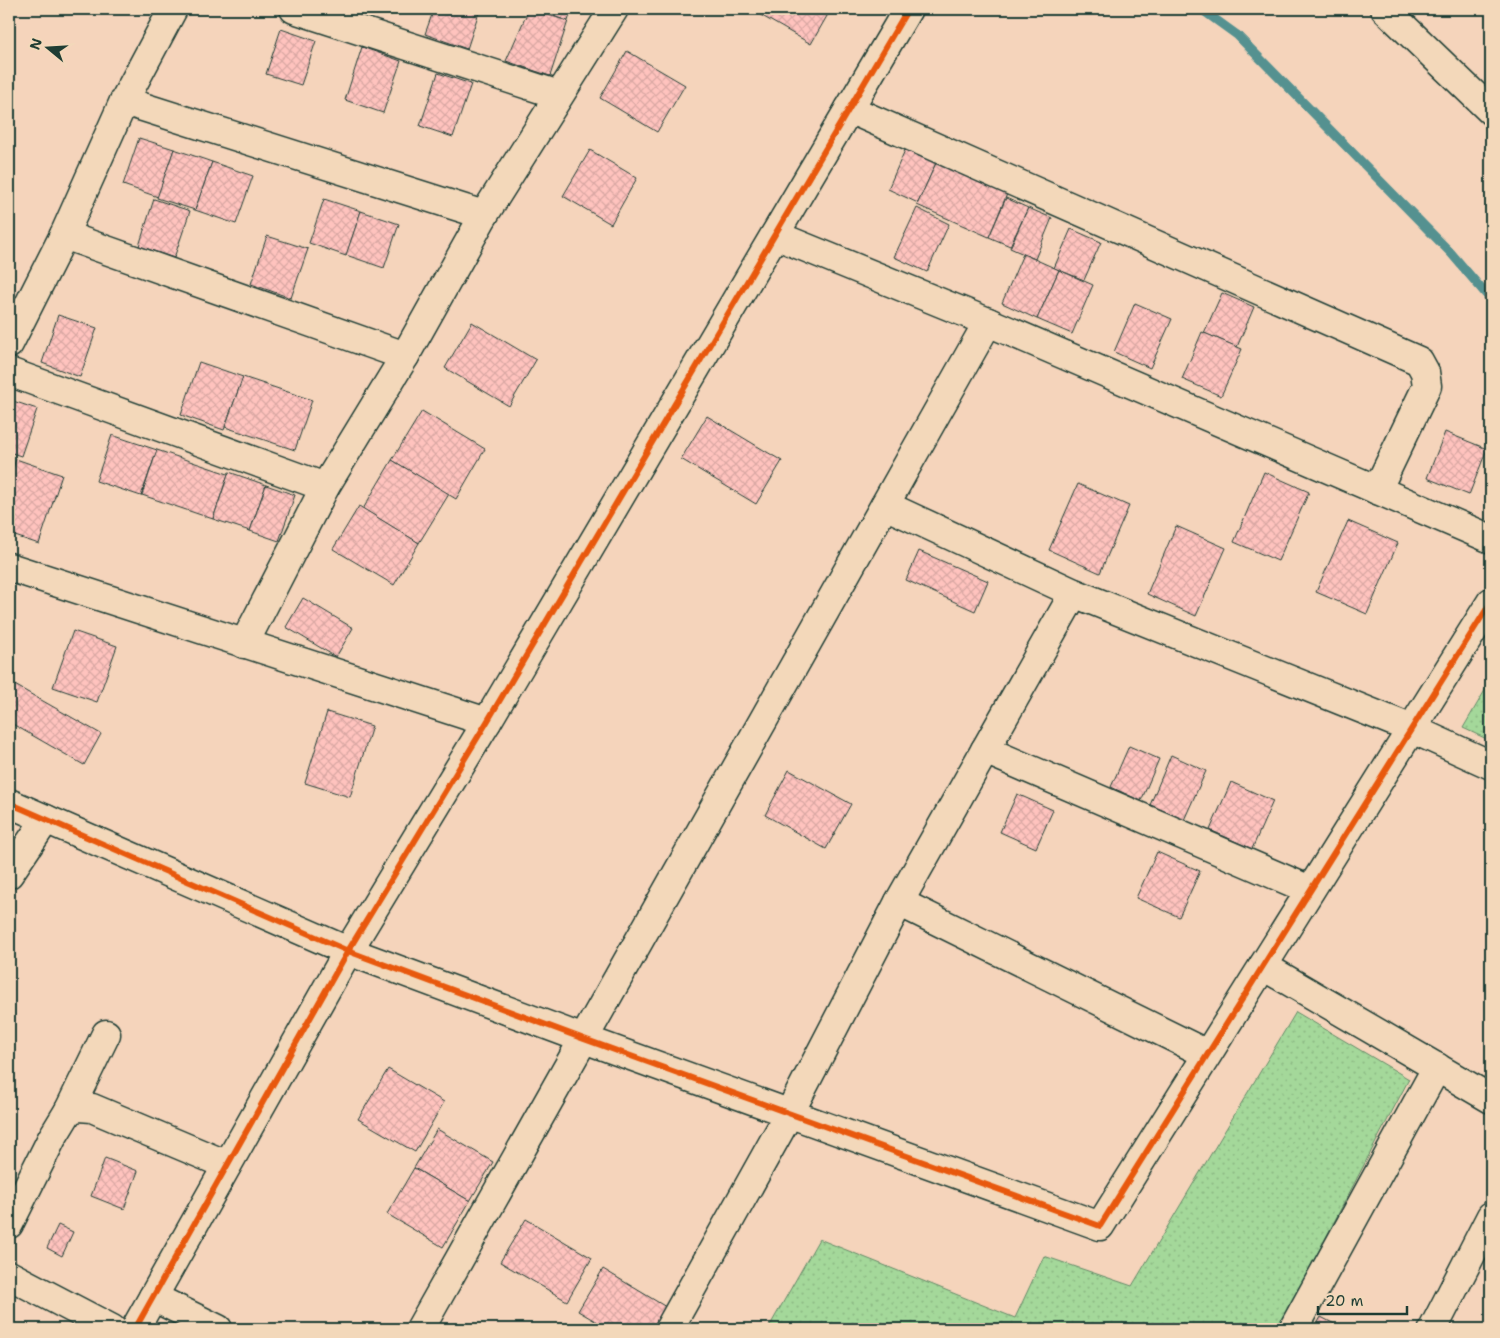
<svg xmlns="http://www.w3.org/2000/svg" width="1500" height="1338" font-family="'Shantell Sans',sans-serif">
	<defs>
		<pattern id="grass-dots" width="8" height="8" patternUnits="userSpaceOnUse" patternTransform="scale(1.25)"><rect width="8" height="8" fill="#a4d89a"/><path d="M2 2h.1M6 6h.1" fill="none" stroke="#8dba85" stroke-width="1.8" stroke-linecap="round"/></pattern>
		<pattern id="building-cross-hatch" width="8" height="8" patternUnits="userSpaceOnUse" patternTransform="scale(1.25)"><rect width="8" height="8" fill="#ffc3be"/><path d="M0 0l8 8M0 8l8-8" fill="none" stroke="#daa8a4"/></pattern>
	</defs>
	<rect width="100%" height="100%" fill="#f5d4bb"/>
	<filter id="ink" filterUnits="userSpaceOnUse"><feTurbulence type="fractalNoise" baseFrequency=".02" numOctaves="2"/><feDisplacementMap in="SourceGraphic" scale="10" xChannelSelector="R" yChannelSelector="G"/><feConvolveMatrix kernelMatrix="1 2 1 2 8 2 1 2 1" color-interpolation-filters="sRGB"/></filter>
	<g filter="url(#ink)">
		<g fill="url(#grass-dots)" stroke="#628a67">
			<path d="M1491 680V741L1463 728Z"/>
			<path d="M1296 1012 1409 1079 1278 1329H768L819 1239 1015 1318 1044 1256 1132 1286Z"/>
		</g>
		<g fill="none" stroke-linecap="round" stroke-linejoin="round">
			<path stroke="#549190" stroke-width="9" d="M1201 9 1237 35 1451 253 1491 300"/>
		</g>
		<g fill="url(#building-cross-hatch)" stroke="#1f3d34">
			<path d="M434 9H480L467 49 425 34Z"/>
			<path d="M529 9 568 21 550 76 506 61Z"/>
			<path d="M532 9H572L568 21Z"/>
			<path d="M750 9H831L811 44Z"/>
			<path d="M281 29 316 41 301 85 266 74Z"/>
			<path d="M362 47 401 61 383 113 345 100Z"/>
			<path d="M627 51 685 85 657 132 600 98Z"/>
			<path d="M438 73 471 84 453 137 420 126Z"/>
			<path d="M139 138 174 149 158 197 123 185Z"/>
			<path d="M174 149 212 162 195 210 157 198Z"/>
			<path d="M590 150 637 178 611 224 563 196Z"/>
			<path d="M905 150 936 163 918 203 888 189Z"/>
			<path d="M212 162 253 176 236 224 195 210Z"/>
			<path d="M936 163 1007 194 989 237 917 205Z"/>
			<path d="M1006 198 1028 208 1010 246 989 237Z"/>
			<path d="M154 199 190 211 174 258 139 246Z"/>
			<path d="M324 199 361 211 346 256 309 243Z"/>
			<path d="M917 208 949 224 927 272 894 257Z"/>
			<path d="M1028 208 1052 218 1035 259 1010 248Z"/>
			<path d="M361 211 399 224 384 268 346 255Z"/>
			<path d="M1071 229 1101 242 1084 280 1054 268Z"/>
			<path d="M267 236 308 249 291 298 251 284Z"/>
			<path d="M1023 254 1059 270 1037 319 1002 303Z"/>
			<path d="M1059 270 1093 285 1072 334 1037 319Z"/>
			<path d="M1222 293 1254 307 1237 347 1204 333Z"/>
			<path d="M1135 303 1172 319 1150 368 1114 352Z"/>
			<path d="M58 315 97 328 80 377 42 363Z"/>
			<path d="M472 322 536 360 509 406 445 368Z"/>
			<path d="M1202 332 1242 349 1221 396 1182 379Z"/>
			<path d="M199 362 243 377 224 430 181 415Z"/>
			<path d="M243 377 312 400 295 450 225 427Z"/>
			<path d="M10 400 37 409 21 456 9 452Z"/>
			<path d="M422 411 485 449 456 499 392 460Z"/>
			<path d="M707 416 782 461 756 504 681 459Z"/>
			<path d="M1445 432 1487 449 1469 495 1427 478Z"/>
			<path d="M112 435 157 450 141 496 96 481Z"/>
			<path d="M157 450 228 474 213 519 142 495Z"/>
			<path d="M16 459 62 475 39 544 9 534V479Z"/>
			<path d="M392 460 449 494 419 543 363 509Z"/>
			<path d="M229 472 266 485 250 531 213 519Z"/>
			<path d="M1264 472 1309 492 1278 561 1234 542Z"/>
			<path d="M1078 484 1129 506 1100 573 1049 550Z"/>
			<path d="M266 485 295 495 279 541 250 531Z"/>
			<path d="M359 506 419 543 394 585 333 549Z"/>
			<path d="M1348 521 1398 543 1367 614 1316 592Z"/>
			<path d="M1176 526 1226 548 1196 616 1147 594Z"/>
			<path d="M919 551 988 581 975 611 906 580Z"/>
			<path d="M303 598 353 628 336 657 286 627Z"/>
			<path d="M73 631 117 646 97 702 53 687Z"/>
			<path d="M13 684 101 734 84 765 9 722V692Z"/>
			<path d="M327 712 372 726 350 797 305 783Z"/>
			<path d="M1129 746 1159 759 1141 801 1111 787Z"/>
			<path d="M1171 755 1206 771 1184 820 1150 805Z"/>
			<path d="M789 770 851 804 826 849 765 815Z"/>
			<path d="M1231 782 1273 801 1252 849 1210 830Z"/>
			<path d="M1017 794 1053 810 1036 848 1000 832Z"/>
			<path d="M1157 852 1200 871 1179 917 1136 898Z"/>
			<path d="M388 1069 444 1102 415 1152 358 1119Z"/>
			<path d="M437 1129 493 1162 470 1201 414 1168Z"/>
			<path d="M105 1158 138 1171 124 1209 91 1196Z"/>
			<path d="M414 1168 470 1201 443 1247 387 1214Z"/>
			<path d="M526 1219 592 1258 567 1301 500 1262Z"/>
			<path d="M58 1225 73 1232 62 1256 47 1248Z"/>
			<path d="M603 1269 666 1307 652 1329H609L578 1311Z"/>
			<path d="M1321 1317 1344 1329H1314Z"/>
		</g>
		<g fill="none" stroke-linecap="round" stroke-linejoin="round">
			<g stroke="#1f3d34" stroke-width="31">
				<g id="street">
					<path d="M294 9 559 95"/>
					<path d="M1385 9 1491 111"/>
					<path d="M124 101 484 215"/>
					<path d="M849 109 1419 361 1425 372 1427 386 1377 490"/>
					<path d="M64 235 405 356"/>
					<path d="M775 235 988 322 1491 539"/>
					<path d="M9 344 64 235 124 101 173 9"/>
					<path d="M9 372 325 487"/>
					<path d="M885 505 1074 593 1412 729 1491 765"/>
					<path d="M9 567 487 722"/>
					<path d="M244 644 325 487 405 356 484 215 614 9"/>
					<path d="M985 750 1310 890"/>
					<path d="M9 874 46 819"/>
					<path d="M899 902 1207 1054"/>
					<path d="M348 951 584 1039 1100 1226 1491 602"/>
					<path d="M1263 966 1491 1099"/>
					<path d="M69 1110 106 1034"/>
					<path d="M9 1224 52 1138 69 1110 79 1107 92 1108 227 1165"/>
					<path d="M9 1275 112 1329"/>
					<path d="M153 1297 218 1329"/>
					<path d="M420 1329 988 322"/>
					<path d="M669 1329 789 1114 899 902 1074 593"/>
					<path d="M1293 1329 1437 1067"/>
					<path d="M1433 1329 1491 1216"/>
				</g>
			</g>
			<g stroke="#1f3d34" stroke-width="31">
				<g id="secondary">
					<path d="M9 803 348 951 487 722 908 9"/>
					<path d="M135 1329 348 951"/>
				</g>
			</g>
			<use href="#street" stroke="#f3d8ba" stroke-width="28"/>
			<use href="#secondary" stroke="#f3d8ba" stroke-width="28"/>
			<g stroke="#f3d8ba" stroke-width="9">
				<g id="cycleway">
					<path d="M9 803 348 951 487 722 908 9"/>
					<path d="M135 1329 348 951 584 1039 1100 1226 1491 602"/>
				</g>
			</g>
			<use href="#cycleway" stroke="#e8590c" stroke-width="6"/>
		</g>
	</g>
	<rect width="1500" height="1338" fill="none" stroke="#f3d8ba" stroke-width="30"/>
	<rect x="15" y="15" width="1470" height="1308" fill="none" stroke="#1f3d34" stroke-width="2" filter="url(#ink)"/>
	<g transform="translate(48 48) rotate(288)" stroke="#f3d8ba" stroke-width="4" paint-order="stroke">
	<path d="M0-4L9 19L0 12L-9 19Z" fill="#1f3d34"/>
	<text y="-8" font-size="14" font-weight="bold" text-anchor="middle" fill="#1f3d34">N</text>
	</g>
	<path d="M1318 1306v8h89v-8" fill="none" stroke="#1f3d34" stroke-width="2.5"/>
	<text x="1325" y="1306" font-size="15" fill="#1f3d34" stroke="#f3d8ba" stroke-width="4" paint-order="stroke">20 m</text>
</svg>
